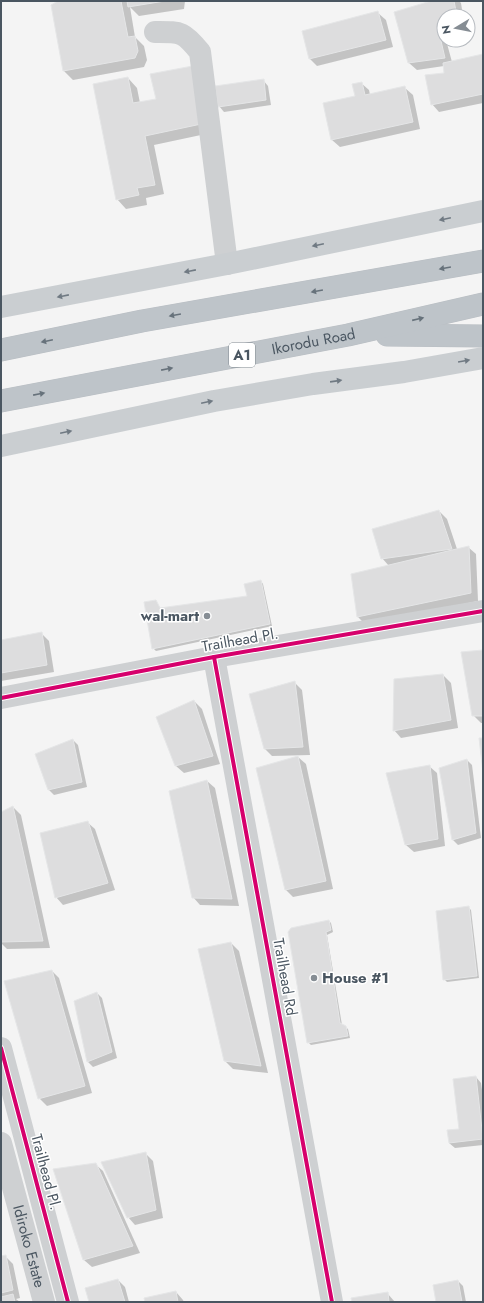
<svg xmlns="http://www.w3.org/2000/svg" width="484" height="1303" font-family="Jost,sans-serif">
	<rect width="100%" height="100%" fill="#f4f4f4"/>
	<g fill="#0003">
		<path d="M59 1H185L184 9 139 16 130 7 135 37 144 46 147 60 144 67 73 80 64 71Z"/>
		<path d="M434 1H459L461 3 463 16H444V40H446L452 62 483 55V103L439 112 432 104 445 74 444 66 417 70 409 63Z"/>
		<path d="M378 13 386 20 393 47 317 66 310 59 303 32Z"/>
		<path d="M128 78 137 88 140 103 157 100 215 132 154 145 164 194 146 198 147 205 126 209 117 199Z"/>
		<path d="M263 80 268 86 271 105 224 112 219 106Z"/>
		<path d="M361 83 369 90 370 95 405 88 413 95 420 129 340 147 332 140 356 97Z"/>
		<path d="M439 511 447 519 457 549 468 547 476 554 478 601 365 624 358 617 389 566 382 558Z"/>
		<path d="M261 581 263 584 272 626 156 651 153 648 155 601 161 609 248 597Z"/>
		<path d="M41 633 49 641 54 672 1 681V641Z"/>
		<path d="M483 651V723H481L473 715Z"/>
		<path d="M443 675 451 683 458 728 401 738 394 730Z"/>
		<path d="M294 682 302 690 310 755 272 756 265 749Z"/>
		<path d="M194 701 202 709 220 764 184 773 176 766 158 717Z"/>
		<path d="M73 740 78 745 87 787 54 795 49 790Z"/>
		<path d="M298 757 306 764 333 889 293 897 285 889Z"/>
		<path d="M467 760 472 765 481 838 458 845 453 840Z"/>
		<path d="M429 766 437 773 445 846 414 852 406 845Z"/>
		<path d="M207 781 215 788 239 906 200 905 193 897Z"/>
		<path d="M13 807 21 815 50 948 7 949 1 943V813Z"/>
		<path d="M87 822 95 829 115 890 63 905 56 897Z"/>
		<path d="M468 907 471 910 479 978 447 982 444 979Z"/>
		<path d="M329 921 331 923 333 932 327 935 342 1025 348 1029 350 1038 311 1045 308 1042 289 932Z"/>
		<path d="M231 943 239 951 268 1073 233 1069 225 1061Z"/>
		<path d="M52 971 59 978 92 1093 47 1106 39 1098Z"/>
		<path d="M97 993 102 998 117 1058 93 1067 88 1062 75 1002Z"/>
		<path d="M476 1077 481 1083 483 1097V1145L455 1148 449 1143 460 1130Z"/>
		<path d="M145 1153 153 1161 163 1218 135 1225 128 1217Z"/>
		<path d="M95 1164 103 1171 140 1253 92 1267 84 1260 55 1170Z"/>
		<path d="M5 1256 13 1264 20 1298 16 1299 20 1302H1V1257Z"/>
		<path d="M118 1280 125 1287 129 1302H90Z"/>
		<path d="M458 1281 463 1286 466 1302H437Z"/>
		<path d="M176 1292 183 1300 184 1302H146Z"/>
		<path d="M387 1293 395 1302H353Z"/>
	</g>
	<g fill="#ddddde" stroke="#e5e6e7">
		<path d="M58 1H121L128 37 135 36 138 51 135 58 63 71 51 5Z"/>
		<path d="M127 1H165L128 7Z"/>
		<path d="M431 1H454L457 16H444V27L438 28 445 58 408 63 394 12Z"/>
		<path d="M378 11 386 40 309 59 302 31Z"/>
		<path d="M483 54V94L431 105 425 75 444 73 443 63Z"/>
		<path d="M198 65 206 123 145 136 155 185 137 188 139 195 116 200 93 84 128 77 133 103 156 99 150 74Z"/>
		<path d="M264 79 266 100 218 107 215 86Z"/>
		<path d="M362 82 365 95 405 86 413 122 331 140 323 103 355 96 352 84Z"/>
		<path d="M439 510 452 549 381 559 372 529Z"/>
		<path d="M469 546 471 593 357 617 351 574Z"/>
		<path d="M261 580 270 624 152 649 144 602 156 600 160 608 247 596 244 584Z"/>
		<path d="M42 632 47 665 1 673V640Z"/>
		<path d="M483 650V716H472L461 652Z"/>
		<path d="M443 674 451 720 393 731 394 679Z"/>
		<path d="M295 681 303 747 264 749 249 694Z"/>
		<path d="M194 700 213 756 175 766 156 717Z"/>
		<path d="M479 738H483V773Z"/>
		<path d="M73 739 82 782 48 790 35 754Z"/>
		<path d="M298 756 326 881 285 890 256 768Z"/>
		<path d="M467 759 476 833 452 840 439 768Z"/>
		<path d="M430 765 438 839 405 845 386 773Z"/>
		<path d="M207 780 232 899 192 898 169 791Z"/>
		<path d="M13 806 43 941 1 942V812Z"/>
		<path d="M88 821 108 883 55 898 40 833Z"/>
		<path d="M469 906 477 976 443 980 436 911Z"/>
		<path d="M329 920 331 930 326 932 340 1023 346 1026 348 1036 307 1043 288 932 291 928Z"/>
		<path d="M231 942 261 1066 224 1061 198 949Z"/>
		<path d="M52 970 85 1086 38 1099 4 981Z"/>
		<path d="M97 992 112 1052 87 1062 74 1001Z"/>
		<path d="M476 1076 483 1139 449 1143 447 1130 459 1129 453 1079Z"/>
		<path d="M146 1152 156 1210 127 1218 101 1162Z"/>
		<path d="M96 1163 133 1246 83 1260 53 1169Z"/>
		<path d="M6 1255 13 1290 1 1293V1256Z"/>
		<path d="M118 1279 125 1302H89L85 1288Z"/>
		<path d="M458 1280 462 1302H436L433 1285Z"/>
		<path d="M176 1291 178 1302H145L144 1298Z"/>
		<path d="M388 1292 389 1302H352L351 1298Z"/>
		<path d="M13 1294 15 1302H1V1297Z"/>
	</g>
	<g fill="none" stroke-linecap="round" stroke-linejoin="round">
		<g stroke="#b9bec3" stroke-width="23">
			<g id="highway">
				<path d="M387 335 483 336"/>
				<path d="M1 350 142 321 483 261"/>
				<path id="s2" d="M1 401 348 335 483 304"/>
			</g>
		</g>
		<g stroke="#ced0d2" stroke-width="22">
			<path d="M155 32C181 32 183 31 200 52L227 264"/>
			<path d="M214 657 332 1302"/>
			<path d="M1 698 214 657 483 611"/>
			<path d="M1 1048 68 1302"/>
			<path id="s1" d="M1 1143 44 1302"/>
		</g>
		<g stroke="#caced1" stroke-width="22">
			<path d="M1 307 227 264 483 211"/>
			<path d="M1 446 214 401 313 384 404 372 483 358"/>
		</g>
		<use href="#highway" stroke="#bec4c9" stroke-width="22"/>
		<g stroke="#fff" stroke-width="6">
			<g id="cycleway">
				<path d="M214 657 332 1302"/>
				<path d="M1 698 214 657 483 611"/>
				<path d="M1 1048 68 1302"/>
			</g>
		</g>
		<use href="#cycleway" stroke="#d6006c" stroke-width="4"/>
	</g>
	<defs><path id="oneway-solid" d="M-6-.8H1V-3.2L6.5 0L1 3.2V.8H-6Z"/></defs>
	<g fill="#707a83">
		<use href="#oneway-solid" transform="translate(445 219) rotate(168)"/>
		<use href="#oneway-solid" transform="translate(318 245) rotate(168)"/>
		<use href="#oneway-solid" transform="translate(190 271) rotate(169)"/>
		<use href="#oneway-solid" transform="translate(63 296) rotate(169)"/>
		<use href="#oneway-solid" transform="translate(464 361) rotate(-10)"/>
		<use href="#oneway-solid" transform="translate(336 381) rotate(-8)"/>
		<use href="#oneway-solid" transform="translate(207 402) rotate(-12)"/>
		<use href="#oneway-solid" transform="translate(66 432) rotate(-12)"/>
	</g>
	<g fill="#67727b">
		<use href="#oneway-solid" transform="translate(445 268) rotate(170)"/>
		<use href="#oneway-solid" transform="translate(317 291) rotate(170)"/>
		<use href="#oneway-solid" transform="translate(175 315) rotate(170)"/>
		<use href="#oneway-solid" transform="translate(418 319) rotate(-13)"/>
		<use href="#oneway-solid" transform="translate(47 341) rotate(168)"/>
		<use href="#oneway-solid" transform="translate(167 369) rotate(-11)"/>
		<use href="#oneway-solid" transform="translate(39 394) rotate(-11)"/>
	</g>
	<g fill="#868d94" stroke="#fff" stroke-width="1.5">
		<circle cx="207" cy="616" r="4"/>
		<circle cx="314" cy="978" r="4"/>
	</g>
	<g text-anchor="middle" stroke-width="3" stroke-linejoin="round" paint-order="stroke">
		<rect fill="#fff" stroke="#808990" stroke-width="1" x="229" y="343" width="26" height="24" rx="3"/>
		<g font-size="14" font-weight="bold" fill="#4a5661">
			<text x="242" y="360">A1</text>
		</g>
		<g font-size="15" fill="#4a5661" stroke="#fff">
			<text dy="5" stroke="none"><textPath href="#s2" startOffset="318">Ikorodu Road</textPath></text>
			<text transform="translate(240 640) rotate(-10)" y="5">Trailhead Pl.</text>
			<text transform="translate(285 977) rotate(80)" y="5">Trailhead Rd</text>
			<text transform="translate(46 1172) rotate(75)" y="5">Trailhead Pl.</text>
			<text dy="5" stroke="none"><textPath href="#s1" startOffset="107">Idiroko Estate</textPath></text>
		</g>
		<g font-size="15" font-weight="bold" fill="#4a5661" stroke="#fff" text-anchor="end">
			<text x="199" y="621">wal-mart</text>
			<text x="322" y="983" text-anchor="start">House #1</text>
		</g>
	</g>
	<rect width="484" height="1303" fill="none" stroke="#4a5661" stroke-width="4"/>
	<g transform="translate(456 28) rotate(260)"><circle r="19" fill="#ffffff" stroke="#b7bbc0"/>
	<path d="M0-3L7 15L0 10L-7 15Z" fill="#868d94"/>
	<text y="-6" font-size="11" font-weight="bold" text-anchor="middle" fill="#4a5661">N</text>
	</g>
</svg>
